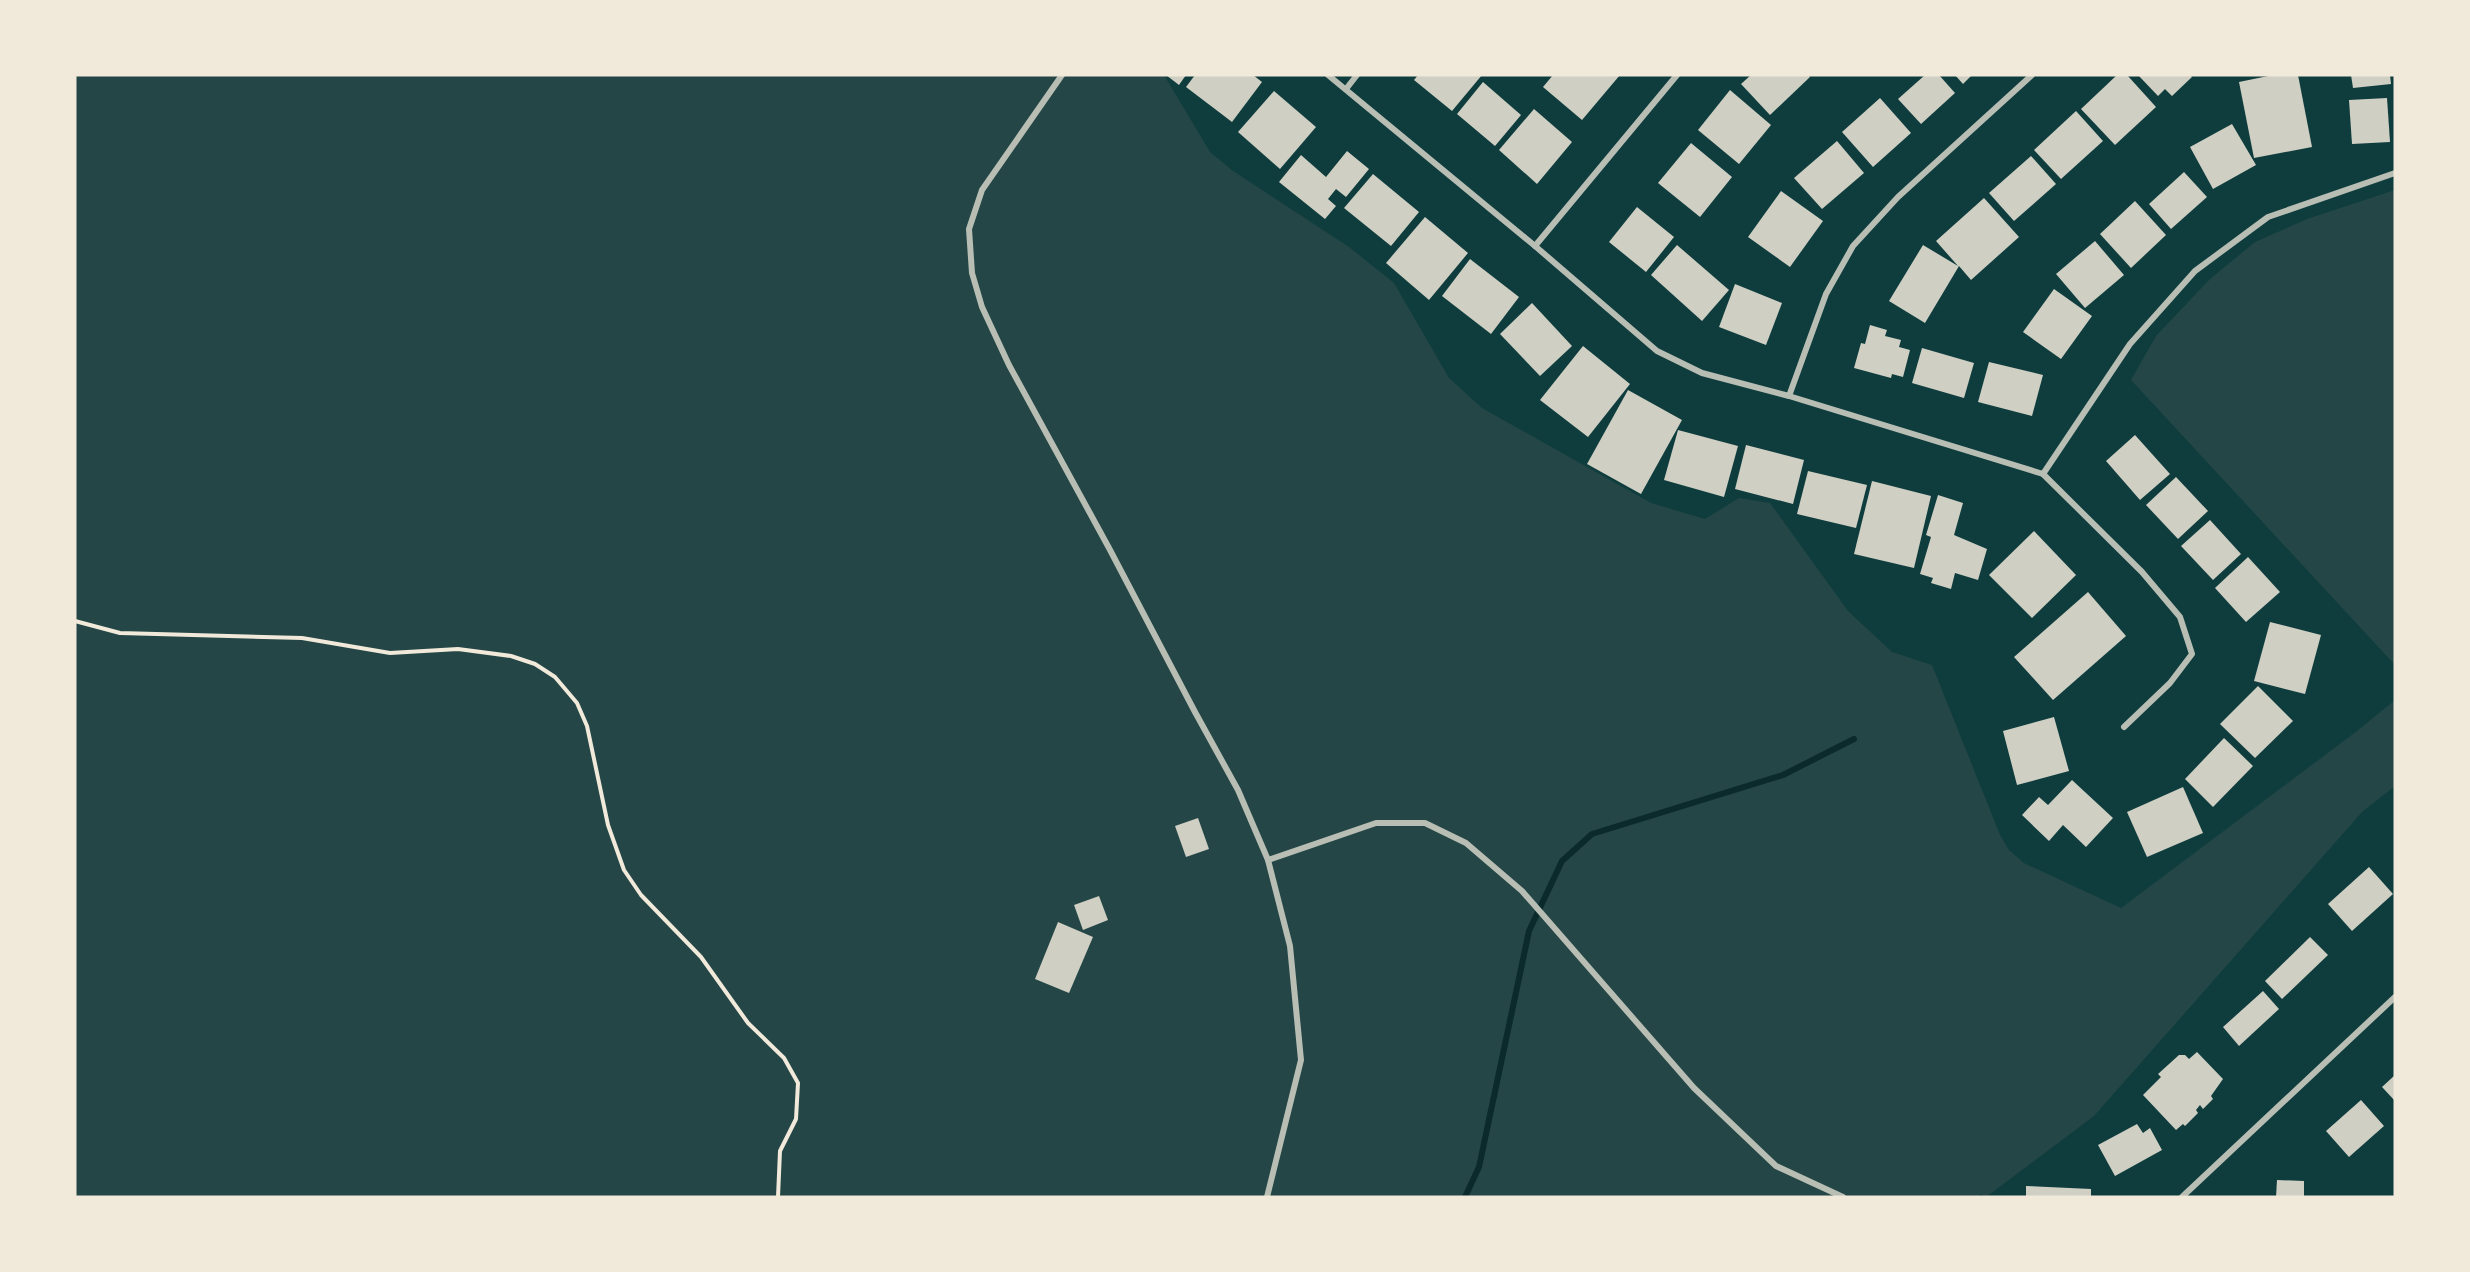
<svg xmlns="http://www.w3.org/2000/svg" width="2470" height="1272" font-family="'Space Grotesk',sans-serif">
	<rect width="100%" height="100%" fill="#0f3d3e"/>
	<g fill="#244646">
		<path d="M75 75H1164L1210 152 1233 171 1349 247 1394 283 1449 378 1482 408 1651 503 1705 519 1739 498 1770 503 1848 611 1892 652 1932 665 2000 835 2009 850 2024 863 2121 908 2357 731 2395 700V786L2363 811 2094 1116 1986 1197 1980 1194 1979 1197H75Z"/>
		<path d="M2395 190V665L2131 380 2156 336 2210 279 2255 242 2307 219Z"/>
	</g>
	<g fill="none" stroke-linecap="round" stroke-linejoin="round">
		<path stroke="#0a2a2b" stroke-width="6" d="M1465 1197 1479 1167 1529 931 1562 861 1592 834 1783 775 1854 739"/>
	</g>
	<g fill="#cfcfc3">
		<path d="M1166 75H1186L1179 85Z"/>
		<path d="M1195 75H1253L1262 82 1232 122 1186 87Z"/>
		<path d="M1418 75H1482L1452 111 1414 80Z"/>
		<path d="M1553 75H1620L1582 120 1543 87Z"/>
		<path d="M1751 75H1808L1810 77 1770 115 1741 84Z"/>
		<path d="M1925 75H1939L1955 93 1921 124 1898 99Z"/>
		<path d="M1955 75H1972L1963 84Z"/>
		<path d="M2117 75H2127L2156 107 2115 145 2081 109Z"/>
		<path d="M2138 75H2190L2192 77 2172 96 2165 89 2158 96Z"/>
		<path d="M2273 75H2298L2312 147 2254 158 2239 82Z"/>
		<path d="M2351 75H2390L2391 84 2353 88Z"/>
		<path d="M1483 82 1521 115 1495 146 1457 114Z"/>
		<path d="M1730 90 1771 125 1739 164 1698 130Z"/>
		<path d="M1274 91 1316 127 1280 169 1238 132Z"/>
		<path d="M1880 98 1911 133 1873 167 1842 132Z"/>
		<path d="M2387 98 2390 142 2352 144 2349 100Z"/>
		<path d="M1534 109 1572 142 1537 184 1499 150Z"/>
		<path d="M2076 111 2103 141 2061 179 2034 150Z"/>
		<path d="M2232 124 2256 165 2213 189 2190 147Z"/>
		<path d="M1837 141 1864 173 1822 209 1794 178Z"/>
		<path d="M1691 143 1732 177 1700 217 1658 183Z"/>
		<path d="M1347 151 1369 169 1346 197 1336 189 1328 199 1336 206 1325 219 1279 182 1301 155 1326 177Z"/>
		<path d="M2031 156 2056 184 2014 221 1989 193Z"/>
		<path d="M2184 172 2207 197 2171 229 2149 204Z"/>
		<path d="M1373 174 1419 212 1391 246 1344 208Z"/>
		<path d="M1781 191 1823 221 1790 267 1748 237Z"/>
		<path d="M1984 198 2019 237 1971 280 1959 266 1925 323 1889 301 1923 245 1958 266 1936 241Z"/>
		<path d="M2135 201 2166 235 2131 268 2100 234Z"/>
		<path d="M1637 207 1674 237 1646 272 1609 242Z"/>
		<path d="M1425 217 1468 253 1429 300 1386 263Z"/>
		<path d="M2095 241 2124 275 2085 308 2056 274Z"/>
		<path d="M1677 245 1729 290 1702 321 1651 275Z"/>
		<path d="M1470 259 1519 297 1491 334 1442 296Z"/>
		<path d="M1735 284 1782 303 1766 345 1719 327Z"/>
		<path d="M2054 289 2092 316 2061 359 2023 332Z"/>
		<path d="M1532 303 1572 346 1540 376 1500 334Z"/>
		<path d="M1870 325 1887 330 1885 336 1901 340 1899 347 1910 350 1903 377 1892 374 1891 378 1854 368 1861 343 1865 344Z"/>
		<path d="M1583 346 1630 384 1588 437 1540 400Z"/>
		<path d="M1922 348 1974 363 1964 398 1912 383Z"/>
		<path d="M1989 362 2043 375 2032 416 1978 402Z"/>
		<path d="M1628 390 1682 420 1641 494 1587 464Z"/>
		<path d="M1678 430 1738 446 1724 497 1664 480Z"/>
		<path d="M2135 435 2170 474 2140 500 2106 461Z"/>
		<path d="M1746 445 1804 460 1793 504 1735 489Z"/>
		<path d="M1808 471 1867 485 1856 528 1797 514Z"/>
		<path d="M2176 477 2208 511 2178 539 2146 505Z"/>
		<path d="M1872 481 1931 496 1914 568 1854 554Z"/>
		<path d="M1938 495 1963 503 1954 535 1987 549 1978 580 1955 573 1951 589 1931 583 1933 578 1920 574 1931 537 1926 535Z"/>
		<path d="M2210 520 2241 554 2213 580 2181 546Z"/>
		<path d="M2034 531 2076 575 2032 618 1989 575Z"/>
		<path d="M2248 557 2280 592 2246 622 2215 588Z"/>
		<path d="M2088 592 2126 636 2053 700 2014 657Z"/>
		<path d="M2270 622 2321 635 2305 694 2254 681Z"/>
		<path d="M2258 686 2293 721 2255 758 2220 724Z"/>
		<path d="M2054 717 2069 771 2017 785 2003 731Z"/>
		<path d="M2224 738 2253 766 2213 807 2185 779Z"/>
		<path d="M2072 780 2113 818 2086 847 2063 825 2049 841 2022 815 2039 797 2048 805Z"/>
		<path d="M2183 787 2203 833 2147 857 2127 812Z"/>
		<path d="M1198 818 1209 849 1186 857 1175 826Z"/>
		<path d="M2369 867 2393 894 2352 931 2328 904Z"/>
		<path d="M1099 896 1108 920 1083 930 1074 905Z"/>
		<path d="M1058 922 1093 937 1069 993 1035 979Z"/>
		<path d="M2310 937 2328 955 2282 999 2265 981Z"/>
		<path d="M2263 991 2279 1009 2239 1046 2223 1027Z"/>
		<path d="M2197 1052 2223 1079 2211 1096 2213 1099 2203 1109 2200 1105 2196 1110 2198 1113 2185 1126 2183 1124 2176 1130 2143 1095 2161 1077 2158 1074 2179 1055H2185L2189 1059Z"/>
		<path d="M2395 1075V1101L2382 1087Z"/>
		<path d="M2361 1100 2384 1126 2349 1157 2326 1131Z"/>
		<path d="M2137 1124 2143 1133 2150 1128 2162 1150 2115 1176 2098 1145Z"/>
		<path d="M2277 1180 2304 1181V1197H2276Z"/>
		<path d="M2026 1186 2091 1189V1197H2026Z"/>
	</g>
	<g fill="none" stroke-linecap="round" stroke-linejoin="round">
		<path stroke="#f1e9da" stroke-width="4" d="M75 621 120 633 302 638 390 653 458 649 511 656 535 664 555 677 577 703 587 726 608 825 624 870 641 895 701 957 748 1023 784 1058 798 1083 796 1119 780 1151 778 1197"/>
		<g stroke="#b8beb3" stroke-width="6">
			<path d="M1062 75 982 190 969 229 972 273 982 307 1009 365 1109 548 1195 712 1238 790 1268 860 1290 946 1301 1060 1267 1197"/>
			<path d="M1328 75 1535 246 1657 351 1702 373 1789 396 2043 474 2142 572 2180 617 2192 654 2170 683 2124 727"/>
			<path d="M1346 89 1357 75"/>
			<path d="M1535 246 1677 75"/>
			<path d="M1789 396 1826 294 1853 246 1898 197 2032 75"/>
			<path d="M2043 474 2130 344 2195 271 2268 217 2395 173"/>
			<path d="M1268 860 1376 823H1425L1466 843 1522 891 1694 1088 1776 1166 1843 1197"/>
			<path d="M2182 1197 2395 997"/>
		</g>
	</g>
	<rect width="2470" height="1272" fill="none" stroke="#f1e9da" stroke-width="153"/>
</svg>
